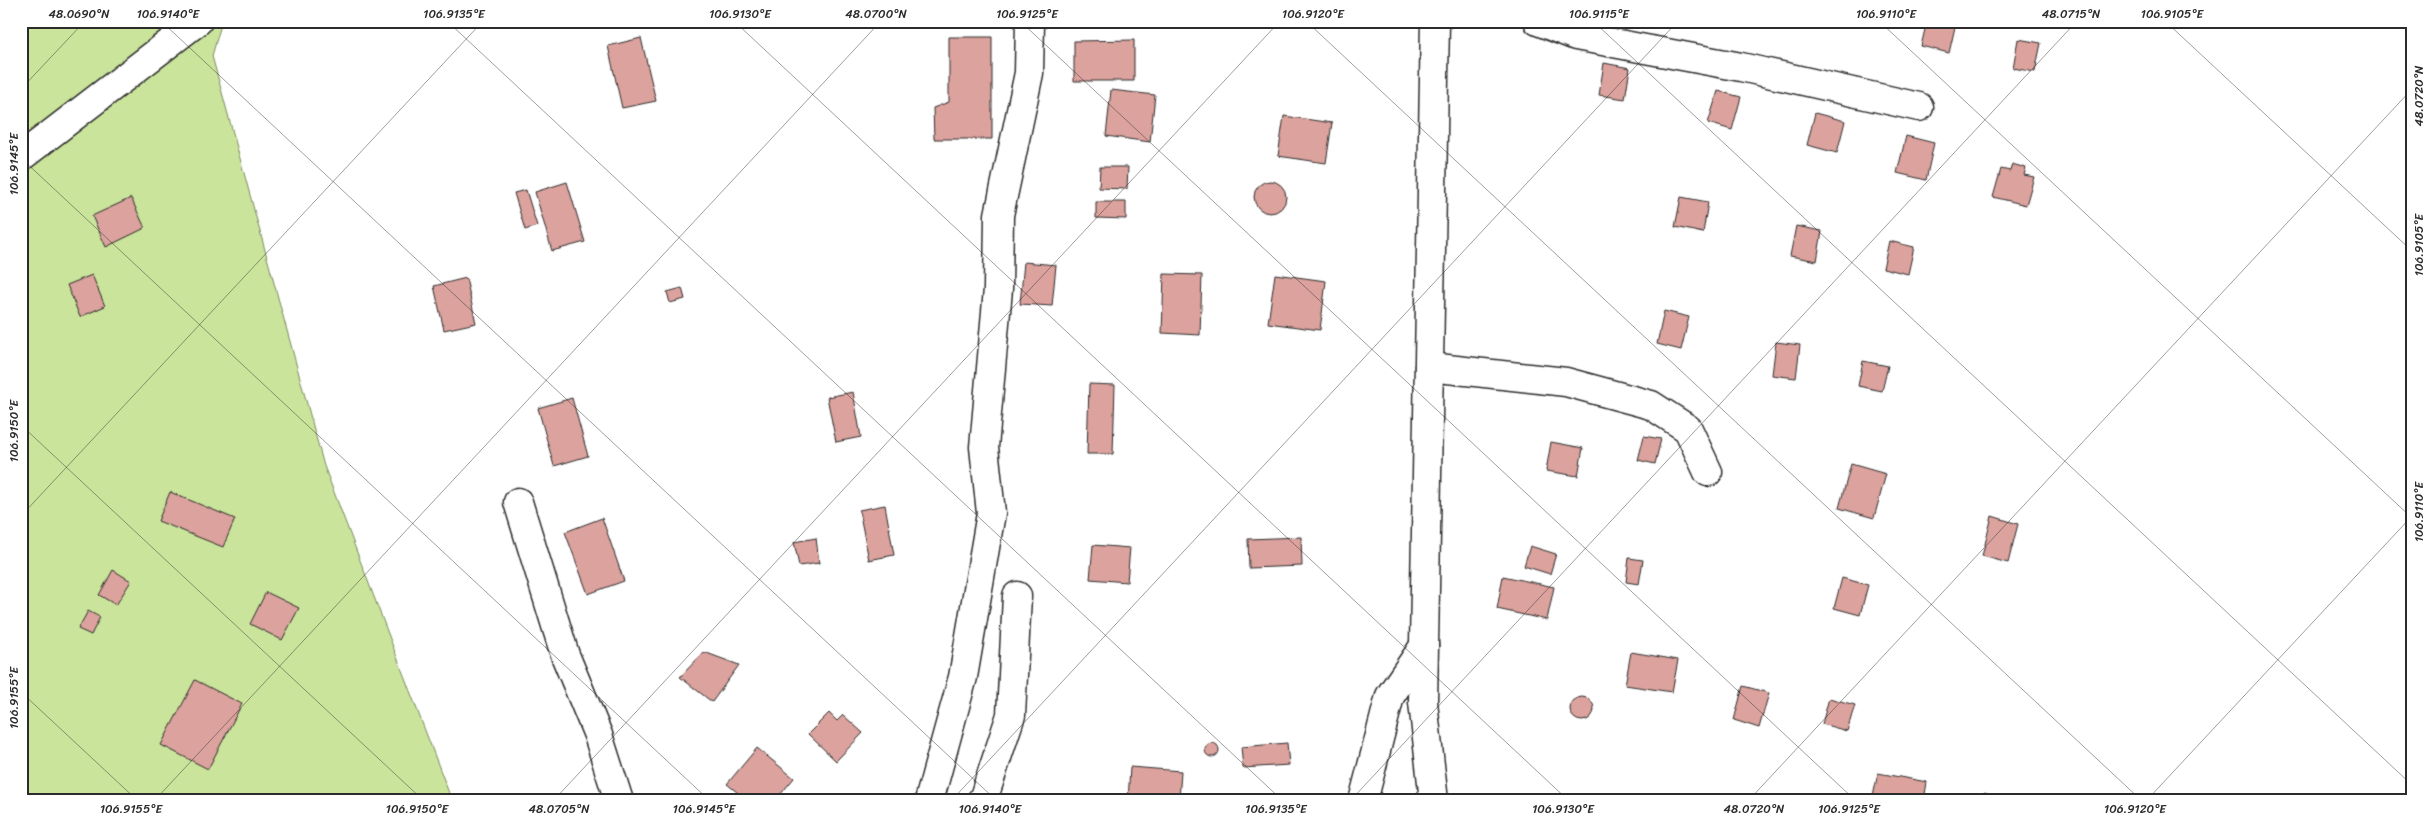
<svg xmlns="http://www.w3.org/2000/svg" width="2433" height="822" font-family="Sriracha,sans-serif">
	<rect width="100%" height="100%" fill="#fff"/>
	<filter id="ink" filterUnits="userSpaceOnUse"><feTurbulence type="fractalNoise" baseFrequency=".02" numOctaves="2"/><feDisplacementMap in="SourceGraphic" scale="10" xChannelSelector="R" yChannelSelector="G"/><feConvolveMatrix kernelMatrix="1 2 1 2 8 2 1 2 1" color-interpolation-filters="sRGB"/></filter>
	<g filter="url(#ink)">
		<path fill="#cae59b" stroke="#7a8863" d="M21 21H222L212 56 324 466 452 801H21Z"/>
		<g fill="#dca29d" stroke="#2b2b2b">
			<path d="M1927 21 1955 27 1949 53 1921 46Z"/>
			<path d="M949 37H992V139H934L933 108 949 102Z"/>
			<path d="M641 38 656 101 622 108 608 46Z"/>
			<path d="M2018 39 2041 43 2035 72 2013 68Z"/>
			<path d="M1134 40V81H1074V41Z"/>
			<path d="M1604 63 1630 68 1625 99 1599 95Z"/>
			<path d="M1111 90 1155 95 1150 142 1106 136Z"/>
			<path d="M1718 91 1741 97 1732 130 1708 123Z"/>
			<path d="M1815 113 1845 121 1837 153 1807 145Z"/>
			<path d="M1284 116 1332 123 1326 163 1278 156Z"/>
			<path d="M1906 136 1934 143 1926 180 1897 173Z"/>
			<path d="M2012 164 2026 168 2024 175 2034 177 2026 205 1993 197 2001 169 2010 171Z"/>
			<path d="M1100 167H1128L1127 189 1099 188Z"/>
			<circle cx="1270" cy="197" r="16"/>
			<path d="M567 182 585 242 552 251 535 192Z"/>
			<path d="M526 190 537 226 525 230 514 193Z"/>
			<path d="M1681 197 1708 202 1703 233 1675 227Z"/>
			<path d="M131 198 145 228 106 247 92 216Z"/>
			<path d="M1096 202H1126V219L1096 218Z"/>
			<path d="M1796 226 1822 231 1817 261 1790 256Z"/>
			<path d="M1889 241 1914 247 1908 274 1883 268Z"/>
			<path d="M1024 262 1056 265 1052 306 1020 304Z"/>
			<path d="M1164 274 1202 275 1200 335 1162 333Z"/>
			<path d="M1275 274 1326 281 1320 330 1268 323Z"/>
			<path d="M92 275 105 306 80 317 67 285Z"/>
			<path d="M466 278 476 323 444 330 434 286Z"/>
			<path d="M682 288 685 299 670 303 667 292Z"/>
			<path d="M1664 311 1689 317 1681 350 1657 344Z"/>
			<path d="M1776 342 1800 345 1796 378 1772 375Z"/>
			<path d="M1863 361 1888 366 1882 391 1858 386Z"/>
			<path d="M1089 384 1115 385 1113 454H1087Z"/>
			<path d="M853 392 861 437 836 442 827 397Z"/>
			<path d="M572 398 588 456 554 466 538 408Z"/>
			<path d="M1644 436 1661 439 1655 464 1638 460Z"/>
			<path d="M1551 442 1583 448 1578 476 1546 471Z"/>
			<path d="M1851 464 1886 474 1874 518 1839 508Z"/>
			<path d="M170 492 235 519 223 547 158 521Z"/>
			<path d="M885 505 894 555 869 560 859 510Z"/>
			<path d="M1992 516 2018 524 2008 563 1982 556Z"/>
			<path d="M602 518 624 581 588 594 565 532Z"/>
			<path d="M1301 537 1302 566 1249 568 1248 539Z"/>
			<path d="M816 538 819 563 799 566 794 542Z"/>
			<path d="M1093 545 1130 548 1127 582 1090 579Z"/>
			<path d="M1530 546 1556 554 1550 574 1524 566Z"/>
			<path d="M1629 558 1643 560 1639 584 1626 582Z"/>
			<path d="M113 570 131 581 116 605 99 595Z"/>
			<path d="M1503 576 1554 587 1547 620 1497 609Z"/>
			<path d="M1842 578 1868 585 1860 615 1834 608Z"/>
			<path d="M266 592 299 608 282 640 250 624Z"/>
			<path d="M88 611 100 617 91 635 78 629Z"/>
			<path d="M704 652 739 665 712 702 680 677Z"/>
			<path d="M1631 652 1678 660 1672 692 1625 685Z"/>
			<path d="M195 680 242 704 208 769 161 745Z"/>
			<path d="M1743 686 1769 693 1759 728 1734 720Z"/>
			<circle cx="1582" cy="709" r="12"/>
			<path d="M1829 698 1855 705 1847 731 1822 724Z"/>
			<path d="M829 713 837 721 843 715 863 733 836 761 808 734Z"/>
			<circle cx="1212" cy="750" r="7"/>
			<path d="M1287 743 1289 765 1243 768 1241 747Z"/>
			<path d="M757 748 794 778 775 801H748L727 784Z"/>
			<path d="M1130 767 1181 771 1179 801H1128Z"/>
			<path d="M1878 773 1927 782 1924 801H1872Z"/>
			<path d="M1984 793 2010 801H1982Z"/>
		</g>
		<g fill="none" stroke-linecap="round" stroke-linejoin="round">
			<g stroke="#2b2b2b" stroke-width="31">
				<g id="street">
					<path d="M1538 21 1576 36 1741 67 1919 107"/>
					<path d="M21 157 198 21"/>
					<path d="M1429 367 1566 382 1651 405 1688 429 1708 472"/>
					<path d="M518 502 565 655 598 735 619 801"/>
					<path d="M929 801 963 677 991 513 984 447 998 289 999 215 1029 73 1030 21"/>
					<path d="M981 801 984 797 1011 715 1017 596"/>
					<path d="M1363 801 1390 696 1424 646"/>
					<path d="M1434 801 1423 702 1435 21"/>
				</g>
			</g>
			<use href="#street" stroke="#fff" stroke-width="28"/>
		</g>
	</g>
	<path fill="none" stroke="#2b2b2b" stroke-width="1" stroke-opacity="0.45" d="M161 21 997 801M447 21 1283 801M734 21 1569 801M1020 21 1856 801M1306 21 2142 801M1593 21 2412 785M1879 21 2412 518M2165 21 2412 251M21 89 85 21M21 158 710 801M21 425 424 801M21 516 483 21M21 692 138 801M154 801 881 21M553 801 1280 21M951 801 1678 21M1350 801 2077 21M1748 801 2412 89M2146 801 2412 516"/>
	<rect width="2433" height="822" fill="none" stroke="#fff" stroke-width="55"/>
	<rect x="28" y="28" width="2378" height="766" fill="none" stroke="#2b2b2b" stroke-width="2"/>
	<g font-size="12" text-anchor="middle" fill="#2b2b2b">
		<text x="79" y="18">48.0690°N</text>
		<text x="168" y="18">106.9140°E</text>
		<text x="454" y="18">106.9135°E</text>
		<text x="740" y="18">106.9130°E</text>
		<text x="876" y="18">48.0700°N</text>
		<text x="1027" y="18">106.9125°E</text>
		<text x="1313" y="18">106.9120°E</text>
		<text x="1599" y="18">106.9115°E</text>
		<text x="1886" y="18">106.9110°E</text>
		<text x="2071" y="18">48.0715°N</text>
		<text x="2172" y="18">106.9105°E</text>
		<text transform="translate(2419 96) rotate(-90)" y="4">48.0720°N</text>
		<text transform="translate(14 164) rotate(-90)" y="4">106.9145°E</text>
		<text transform="translate(2419 245) rotate(-90)" y="4">106.9105°E</text>
		<text transform="translate(14 431) rotate(-90)" y="4">106.9150°E</text>
		<text transform="translate(2419 512) rotate(-90)" y="4">106.9110°E</text>
		<text transform="translate(14 698) rotate(-90)" y="4">106.9155°E</text>
		<text x="131" y="813">106.9155°E</text>
		<text x="417" y="813">106.9150°E</text>
		<text x="559" y="813">48.0705°N</text>
		<text x="704" y="813">106.9145°E</text>
		<text x="990" y="813">106.9140°E</text>
		<text x="1276" y="813">106.9135°E</text>
		<text x="1563" y="813">106.9130°E</text>
		<text x="1754" y="813">48.0720°N</text>
		<text x="1849" y="813">106.9125°E</text>
		<text x="2135" y="813">106.9120°E</text>
	</g>
</svg>
